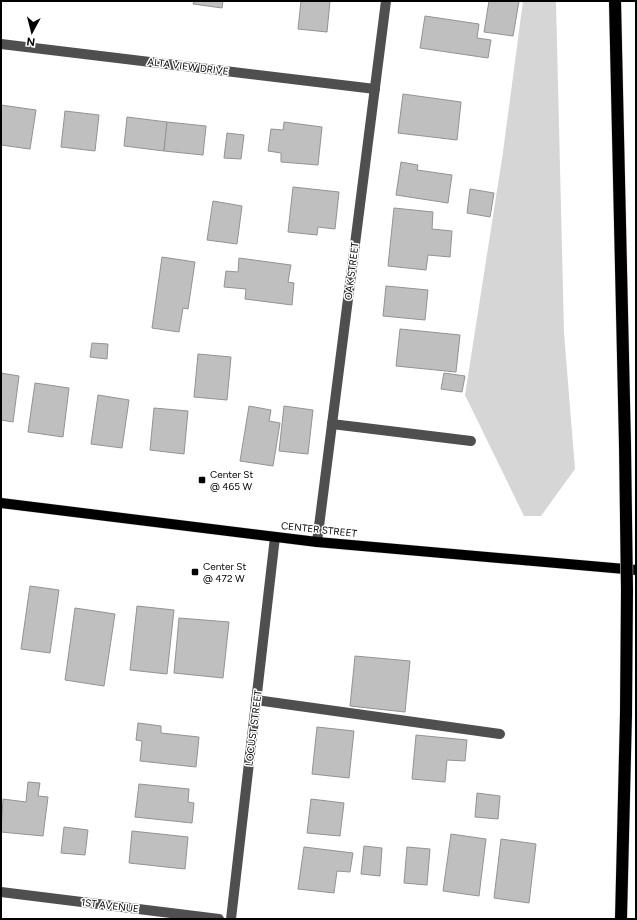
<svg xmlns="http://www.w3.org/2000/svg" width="637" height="920" font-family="Figtree,sans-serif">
	<rect width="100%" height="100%" fill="#fff"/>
	<path fill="#d6d6d6" d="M523 1H556L564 333 575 469 541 516H524L465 395 503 152Z"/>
	<g fill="#bfbfbf" stroke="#939393">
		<path d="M194 1H223L222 8 193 4Z"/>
		<path d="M301 1H330L327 32 298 29Z"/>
		<path d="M489 1H519L513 36 484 32Z"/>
		<path d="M425 16 479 24 477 38 491 40 488 58 420 48Z"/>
		<path d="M403 94 461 102 457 140 398 133Z"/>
		<path d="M1 105 36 110 30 149 1 145Z"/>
		<path d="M65 111 99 115 95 151 61 147Z"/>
		<path d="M127 117 167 122 164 151 124 146Z"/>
		<path d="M167 122 206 126 203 155 164 151Z"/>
		<path d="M284 122 322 127 318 165 281 162V153L268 151 271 129 283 130Z"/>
		<path d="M227 133 244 135 241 159 224 158Z"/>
		<path d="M401 162 418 165 417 170 452 175 448 203 396 195Z"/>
		<path d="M293 187 339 192 335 229 318 227 317 235 288 232Z"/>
		<path d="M470 189 494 193 490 217 467 213Z"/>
		<path d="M213 201 242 206 237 244 207 240Z"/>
		<path d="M394 208 433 212 432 229 452 231 450 257 428 255 426 270 388 266Z"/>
		<path d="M162 257 195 262 188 309 183 308 179 332 152 328Z"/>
		<path d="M239 258 291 265 288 282 294 283 292 305 245 299 246 289 224 287 226 271 238 272Z"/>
		<path d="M386 286 428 290 425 320 383 316Z"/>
		<path d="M400 329 460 335 456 372 396 366Z"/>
		<path d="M92 343 108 344 107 359 90 357Z"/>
		<path d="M198 354 231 357 227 400 194 397Z"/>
		<path d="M1 373 19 376 13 422 1 420Z"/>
		<path d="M444 373 465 376 462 392 441 389Z"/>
		<path d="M35 383 69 388 63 437 28 432Z"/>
		<path d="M98 395 129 400 122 448 91 444Z"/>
		<path d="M249 406 271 410 269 421 280 423 273 466 240 461Z"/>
		<path d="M284 406 313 410 308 454 279 451Z"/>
		<path d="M154 408 188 411 184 454 150 450Z"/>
		<path d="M30 586 59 590 50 653 21 649Z"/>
		<path d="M137 606 174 610 167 674 130 670Z"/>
		<path d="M75 608 115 614 104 686 65 680Z"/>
		<path d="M179 618 229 622 223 678 174 673Z"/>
		<path d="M355 656 410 661 405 712 350 706Z"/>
		<path d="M138 723 161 726V733L199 737 196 767 140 761 142 741 136 740Z"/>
		<path d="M317 727 354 731 349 778 312 774Z"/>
		<path d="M416 735 467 740 465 761 447 760 445 782 412 779Z"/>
		<path d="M28 782 40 783 38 796 48 797 43 836 1 832 3 799 26 802Z"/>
		<path d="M139 784 189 789 188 802 194 803 192 823 135 817Z"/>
		<path d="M477 793 500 796 498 819 475 817Z"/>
		<path d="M311 799 344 803 340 836 307 833Z"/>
		<path d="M64 827 88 830 85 855 61 853Z"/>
		<path d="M132 831 188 837 185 869 129 863Z"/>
		<path d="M451 834 486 839 479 896 443 891Z"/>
		<path d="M501 839 536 844 529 903 494 898Z"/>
		<path d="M364 846 382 848 380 876 361 874Z"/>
		<path d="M304 847 353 853 350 872 337 871 334 893 298 889Z"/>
		<path d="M407 847 430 849 427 885 404 883Z"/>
	</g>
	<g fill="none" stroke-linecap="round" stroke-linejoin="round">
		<g stroke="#dbdbdb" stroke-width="11">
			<path id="major" d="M1 503 317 542 636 570"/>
		</g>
		<g stroke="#dbdbdb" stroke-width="13">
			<g id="highway">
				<path d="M615 1 625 445"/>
				<path d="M621 919 626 714"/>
			</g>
		</g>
		<g stroke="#4f4f4f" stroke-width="10">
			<path d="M1 44 375 89"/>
			<path d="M332 424 471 441"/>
			<path d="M317 542 386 1"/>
			<path d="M256 700 500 734"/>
			<path d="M1 892 219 919"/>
			<path d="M231 919 275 537"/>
		</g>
		<use href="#major" stroke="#000" stroke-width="10"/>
		<use href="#highway" stroke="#000" stroke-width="12"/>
		<g stroke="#dbdbdb" stroke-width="13" stroke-linecap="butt">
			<path id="highway-bridge" d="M625 445 627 590 626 714"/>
		</g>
		<use href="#highway-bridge" stroke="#000" stroke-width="12"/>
	</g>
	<g fill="#000" stroke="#fff" stroke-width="1.5">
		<rect x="198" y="476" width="8" height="8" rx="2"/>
		<rect x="191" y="568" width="8" height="8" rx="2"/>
	</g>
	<g text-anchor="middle" stroke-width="3" stroke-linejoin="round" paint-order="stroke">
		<g font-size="10" fill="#000" stroke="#fff">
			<text transform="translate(188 66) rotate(7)" y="4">ALTA VIEW DRIVE</text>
			<text transform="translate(351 271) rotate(-83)" y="4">OAK STREET</text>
			<text transform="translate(319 529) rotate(6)" y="4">CENTER STREET</text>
			<text transform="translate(253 728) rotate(-83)" y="4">LOCUST STREET</text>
			<text transform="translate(110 905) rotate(7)" y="4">1ST AVENUE</text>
		</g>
		<g font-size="10" fill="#000" stroke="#fff" text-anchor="start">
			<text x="210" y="478">Center St<tspan x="210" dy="12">@ 465 W</tspan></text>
			<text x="203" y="570">Center St<tspan x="203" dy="12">@ 472 W</tspan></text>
		</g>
	</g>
	<rect width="637" height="920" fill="none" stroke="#000000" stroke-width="4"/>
	<g transform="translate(32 32) rotate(187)" stroke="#ffffff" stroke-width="3" paint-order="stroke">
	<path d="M0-3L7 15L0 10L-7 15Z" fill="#000000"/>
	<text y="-6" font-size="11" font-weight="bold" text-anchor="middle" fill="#000000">N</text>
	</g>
</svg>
